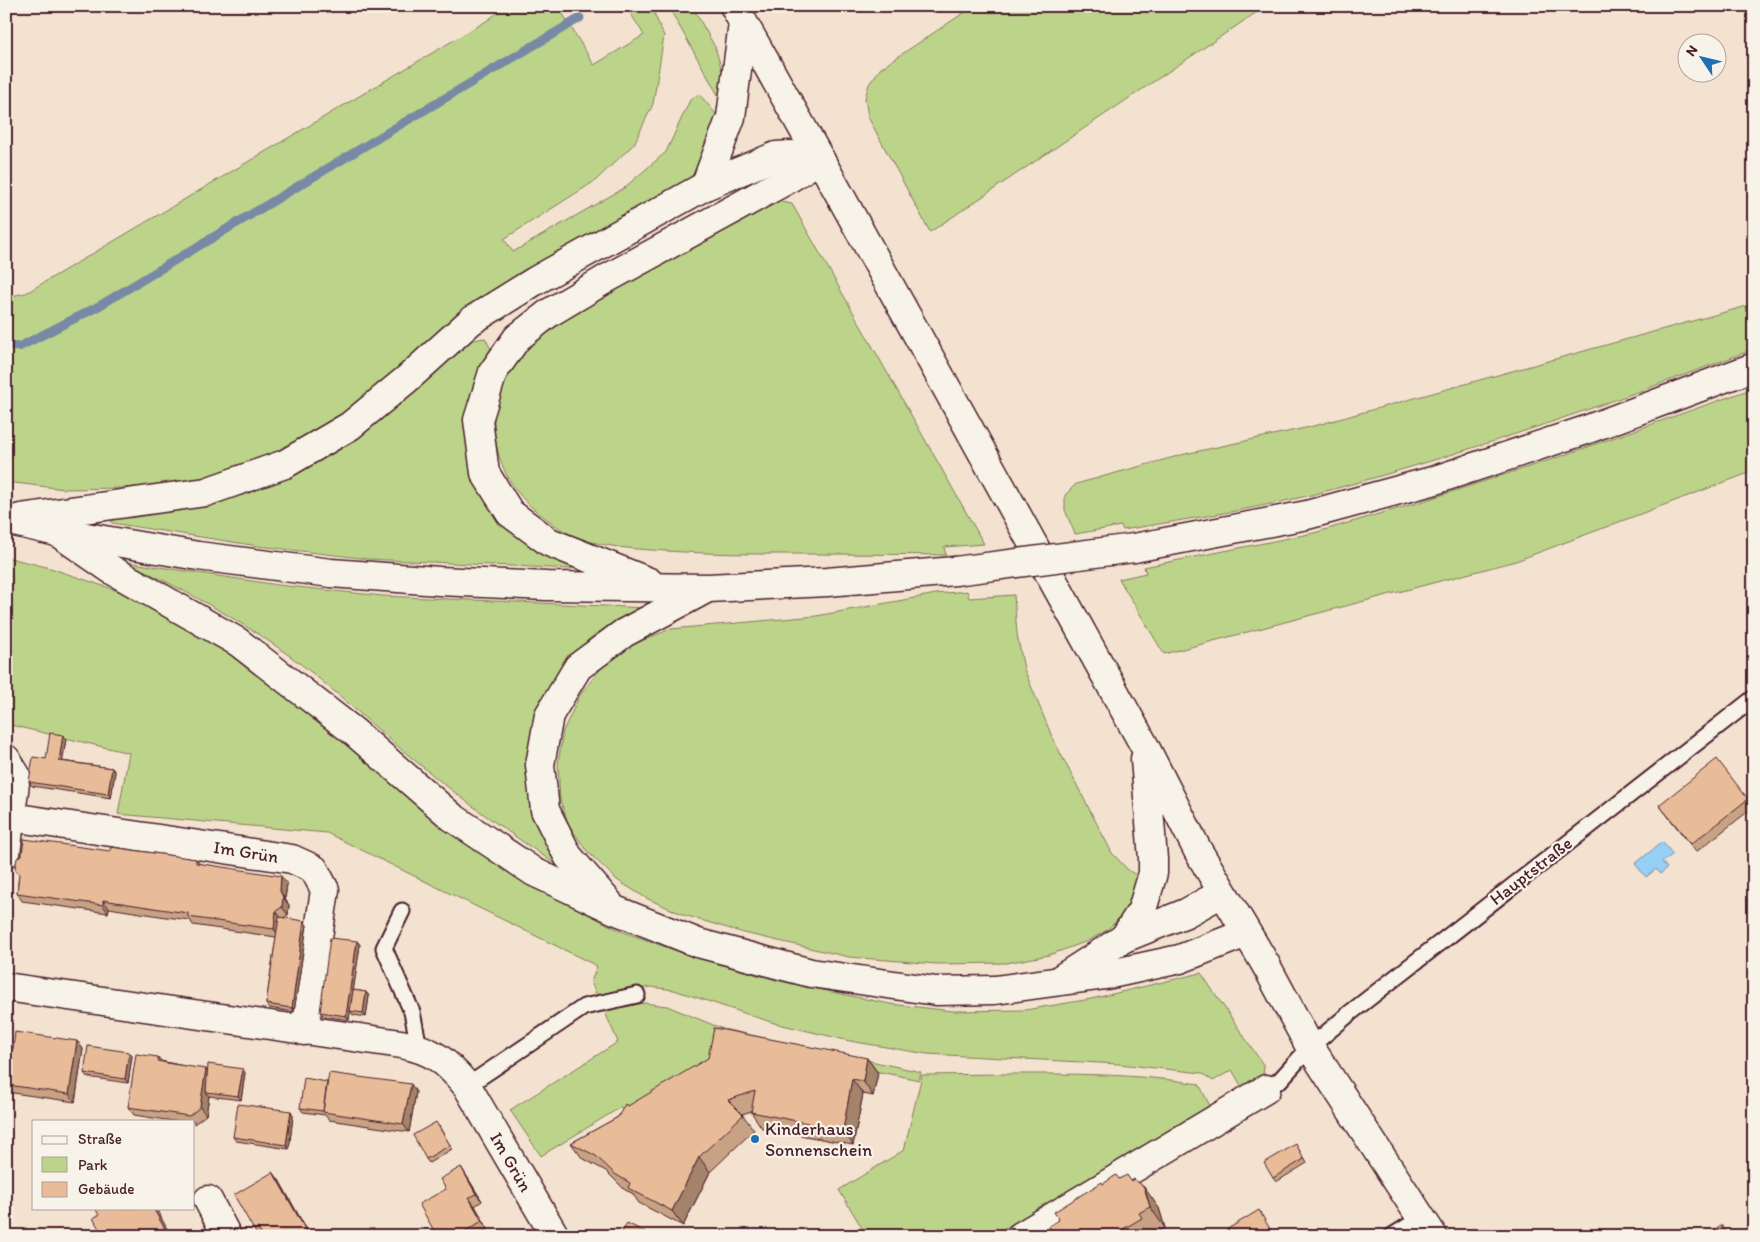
<svg xmlns="http://www.w3.org/2000/svg" width="1760" height="1242" font-family="Itim,sans-serif">
	<rect width="100%" height="100%" fill="#f3e2d0"/>
	<filter id="ink" filterUnits="userSpaceOnUse"><feTurbulence type="fractalNoise" baseFrequency=".02" numOctaves="2"/><feDisplacementMap in="SourceGraphic" scale="10" xChannelSelector="R" yChannelSelector="G"/><feConvolveMatrix kernelMatrix="1 2 1 2 8 2 1 2 1" color-interpolation-filters="sRGB"/></filter>
	<g filter="url(#ink)">
		<g fill="#bcd48a" stroke="#837a5a">
			<path d="M506 6H558L594 65 644 35 626 6H651L664 36 653 104 634 144 595 181 504 239 513 252 624 188 666 152 690 100 699 94 722 121 706 158 692 176 362 401 319 433 276 456 228 472 183 483 124 488 65 489 6 482V297L26 293 488 20Z"/>
			<path d="M668 6H692L715 47 724 77 725 100 718 95Z"/>
			<path d="M974 6H1266L930 232 868 117 865 98 869 84 881 68Z"/>
			<path d="M782 202 792 204 984 544 944 547 946 555C884 554 822 554 761 554 729 554 698 553 666 551 636 549 606 548 577 537 568 534 559 528 551 522 525 505 506 483 498 452 483 392 512 361 554 323L763 206Z"/>
			<path d="M1754 304V349C1616 401 1477 450 1334 489 1265 508 1193 518 1123 530L1121 526 1075 534 1065 510V495L1076 484 1185 454 1310 427Z"/>
			<path d="M485 338 491 349 477 378 468 407 476 474 572 565V569L369 559 258 546 112 523V517L144 515 195 508 246 494 292 475 332 453 370 428 472 340Z"/>
			<path d="M1754 388V471L1516 561 1164 654 1119 579 1146 573 1144 567 1314 533 1420 502 1562 456Z"/>
			<path d="M6 557 50 568 127 594 203 633 267 677 477 851 550 895 621 931 691 956 779 981 890 1004 953 1011 1025 1010 1091 999 1201 973 1264 1066 1263 1075 1242 1087 1232 1070 1213 1081 1202 1073 1119 1064 927 1054 850 1041 774 1023 674 990 651 987 597 996 591 982 597 966 327 833 118 814 129 753 6 724Z"/>
			<path d="M126 562 278 585 383 596 648 608 616 620 589 639 560 671 531 746 527 777 534 816 546 843 559 858 554 863C511 834 469 805 429 772 388 740 351 704 311 672 254 627 191 593 126 562Z"/>
			<path d="M967 591 969 598 1014 595 1017 634 1024 669 1053 739 1112 853 1127 869 1140 878 1134 893 1124 913 1107 930 1088 941 1049 955 1006 963 937 964 849 957 744 933 684 915 646 898 617 880 586 850 569 825 560 800 558 764 563 731 580 695 602 667 633 644 671 629 816 616 936 594Z"/>
			<path d="M644 1003 667 1006 723 1029 921 1072 919 1080 719 1039 715 1054 628 1111 621 1107 541 1156 510 1110 618 1042 604 1010Z"/>
			<path d="M1005 1074C1070 1074 1134 1073 1199 1084L1212 1110 991 1236H867L839 1190 904 1150 922 1075Z"/>
		</g>
		<path fill="#96d0f6" stroke="#7889a5" d="M1662 842 1673 854 1662 862 1667 868 1660 874 1656 869 1646 877 1635 864Z"/>
		<g fill="none" stroke-linecap="round" stroke-linejoin="round">
			<path stroke="#7889a5" stroke-width="9" d="M6 346 19 347 99 306 398 126 580 18"/>
			<g stroke="#4a1f2b" stroke-width="19">
				<g id="service">
					<path d="M402 911 384 948 412 1012 419 1047"/>
					<path d="M467 1086 584 1007 637 995"/>
					<path d="M1266 1089 1280 1080 1310 1047 1350 1013 1754 698"/>
					<path d="M1392 1236 1421 1218"/>
				</g>
			</g>
			<g stroke="#4a1f2b" stroke-width="31">
				<g id="minor">
					<path d="M6 759 16 775 6 853"/>
					<path d="M11 817 292 859 314 869 325 890 304 1031"/>
					<path d="M6 987 401 1044C433 1050 446 1061 467 1086L555 1236"/>
					<path d="M208 1200 227 1236"/>
					<path d="M1021 1236 1266 1089"/>
				</g>
			</g>
			<g stroke="#4a1f2b" stroke-width="31">
				<path id="tertiary" d="M1266 965 1310 1047 1433 1236"/>
			</g>
			<g stroke="#4a1f2b" stroke-width="31">
				<g id="secondary">
					<path d="M734 6 820 159 1144 745 1197 849 1266 965"/>
					<path d="M705 186 731 117 743 23"/>
					<path d="M20 518 206 492 285 464 350 426 407 379 471 321 535 281 705 186 776 156 792 155 820 159"/>
					<path d="M6 520 57 532 198 556 331 573 439 581 547 586 708 588 827 582 955 571"/>
					<path d="M57 532 112 570 238 642 353 731 452 817 534 872 615 910 698 943 811 973 936 991 995 990 1106 975 1180 959 1246 933"/>
					<path d="M1134 548 1307 515 1432 481 1583 431 1754 367"/>
					<path d="M649 582 549 542 510 513 485 473 478 420 493 372 517 338 549 313 606 279 785 181 820 159"/>
					<path d="M608 902 568 856 545 810 540 765 549 715 578 667 624 633 706 589"/>
					<path d="M1124 938 1142 910 1153 873V859L1145 759"/>
					<path d="M1062 978 1124 938 1186 913 1222 893"/>
				</g>
			</g>
			<use href="#service" stroke="#f7f3e8" stroke-width="15"/>
			<use href="#minor" stroke="#f7f3e8" stroke-width="28"/>
			<use href="#tertiary" stroke="#f7f3e8" stroke-width="28"/>
			<use href="#secondary" stroke="#f7f3e8" stroke-width="28"/>
			<g stroke="#4a1f2b" stroke-width="31" stroke-linecap="butt">
				<path id="secondary-bridge" d="M955 571 1134 548"/>
			</g>
			<use href="#secondary-bridge" stroke="#f7f3e8" stroke-width="28"/>
		</g>
		<g fill="#c8a284" stroke="#4a1f2b">
			<path d="M63 735 66 739 62 761 112 768 115 772 111 798 32 786 29 782Z"/>
			<path d="M1748 799 1754 807 1696 852 1659 805Z"/>
			<path d="M110 851 196 859 200 864 287 884 285 899 289 905 288 915 283 918 307 925 294 1012 269 1008 266 1004 276 937 193 925 190 920 166 917 109 908 108 913 22 901 17 893 19 875Z"/>
			<path d="M357 941 360 945 353 990 366 992 369 996 366 1017 353 1015 350 1011 349 1020 323 1016 320 1012Z"/>
			<path d="M77 1041 83 1049 75 1102 13 1093 8 1085Z"/>
			<path d="M129 1052 132 1056 128 1083 87 1077 84 1073Z"/>
			<path d="M158 1057 161 1061 208 1071 245 1073 241 1100 209 1096 206 1115 194 1124V1121H172L134 1115 128 1107Z"/>
			<path d="M867 1058 878 1073 873 1096 863 1094 853 1145 762 1128 751 1112 752 1111 742 1114 754 1130 710 1172 683 1226 639 1203 632 1193 625 1190 606 1171 582 1158 571 1143 618 1117 628 1106Z"/>
			<path d="M327 1082 416 1092 409 1132 329 1120 325 1115 303 1112 300 1108Z"/>
			<path d="M291 1111 293 1116 289 1149 236 1141 233 1137Z"/>
			<path d="M439 1126 452 1149 429 1163 426 1159Z"/>
			<path d="M1298 1148 1307 1163 1276 1182 1273 1178Z"/>
			<path d="M461 1167 466 1175 482 1201 475 1206 488 1229 476 1236H437L446 1189Z"/>
			<path d="M273 1172 279 1180 310 1236H258L254 1230Z"/>
			<path d="M1119 1179 1131 1181 1159 1208 1165 1228 1153 1234 1154 1236H1053L1059 1220 1103 1184Z"/>
		</g>
		<g fill="#a3846b" stroke="#4a1f2b">
			<path d="M63 735 66 739 62 765 59 761Z"/>
			<path d="M112 768 115 772 111 798 108 794Z"/>
			<path d="M281 876 287 884 285 899 280 891Z"/>
			<path d="M283 897 289 905 288 915 282 907Z"/>
			<path d="M103 900 109 908 108 913 103 905Z"/>
			<path d="M276 911 282 919 279 937 274 929Z"/>
			<path d="M304 921 307 925 294 1012 292 1008Z"/>
			<path d="M357 941 360 945 349 1020 346 1016Z"/>
			<path d="M366 992 369 996 366 1017 363 1013Z"/>
			<path d="M77 1041 83 1049 75 1102 69 1094Z"/>
			<path d="M129 1052 132 1056 128 1083 125 1079Z"/>
			<path d="M867 1058 878 1073 873 1096 863 1081Z"/>
			<path d="M206 1069 211 1077 206 1092 209 1096 206 1115 200 1107Z"/>
			<path d="M243 1069 245 1073 241 1100 238 1096Z"/>
			<path d="M852 1079 863 1094 853 1145 843 1130Z"/>
			<path d="M411 1084 416 1092 409 1132 403 1124Z"/>
			<path d="M291 1111 293 1116 289 1149 286 1145Z"/>
			<path d="M699 1157 710 1172 683 1226 672 1211Z"/>
			<path d="M461 1167 466 1175 482 1201 476 1194Z"/>
			<path d="M273 1172 279 1180 310 1236H309Z"/>
			<path d="M1144 1187 1159 1208 1165 1228 1150 1207Z"/>
			<path d="M469 1198 475 1206 488 1229 482 1221Z"/>
			<path d="M153 1208H156L171 1236H169Z"/>
		</g>
		<g fill="#e9bc99" stroke="#4a1f2b">
			<path d="M50 733 63 735 59 761 112 768 108 794 29 782 33 757 46 759Z"/>
			<path d="M1717 759 1748 799 1691 844 1659 805Z"/>
			<path d="M24 839 110 851 111 847 196 859V863L281 876 280 891 283 897 282 907 276 911 274 929 188 917V913L160 909 103 900V905L17 893 19 874 15 869 17 858 22 855Z"/>
			<path d="M279 917 304 921 292 1008 266 1004Z"/>
			<path d="M330 938 357 941 346 1016 320 1012Z"/>
			<path d="M353 990 366 992 363 1013 350 1011Z"/>
			<path d="M714 1028 867 1058 863 1081 852 1079 843 1130 751 1112 755 1091 728 1100 743 1115 699 1157 672 1211 628 1188 630 1183 615 1174 596 1156 571 1143 618 1117 625 1104 628 1106 708 1058Z"/>
			<path d="M15 1032 77 1041 69 1094 8 1085 11 1066 7 1060 8 1053 13 1049Z"/>
			<path d="M88 1046 129 1052 125 1079 84 1073Z"/>
			<path d="M136 1054 158 1057V1061L172 1064 206 1069 200 1107 189 1116 128 1107Z"/>
			<path d="M208 1064 243 1069 238 1096 206 1092Z"/>
			<path d="M329 1073 411 1084 403 1124 323 1112Z"/>
			<path d="M304 1078 327 1082 323 1111 300 1108Z"/>
			<path d="M238 1104 291 1111 286 1145 233 1137Z"/>
			<path d="M436 1122 450 1145 426 1159 413 1135Z"/>
			<path d="M1296 1144 1304 1159 1273 1178 1264 1163Z"/>
			<path d="M461 1167 476 1194 469 1198 482 1221 457 1236H437L419 1204 446 1189 440 1179Z"/>
			<path d="M273 1172 309 1236H262L258 1228 254 1230 234 1195Z"/>
			<path d="M1116 1175 1119 1179 1127 1175 1131 1181 1134 1179 1144 1187 1150 1207 1139 1213 1142 1218 1111 1236H1053L1049 1226 1059 1220 1054 1212 1102 1182 1103 1184Z"/>
			<path d="M95 1208H153L169 1236H103L93 1218 99 1215Z"/>
			<path d="M1259 1210 1274 1236H1230L1226 1230Z"/>
			<path d="M627 1223 645 1232 643 1236H620Z"/>
			<path d="M1721 1225 1729 1236H1705Z"/>
			<path d="M1664 1231 1668 1236H1657Z"/>
		</g>
	</g>
	<circle fill="#1f6fb2" stroke="#f7f3e8" stroke-width="2" cx="755" cy="1139" r="5"/>
	<g text-anchor="middle" stroke-width="4.5" stroke-linejoin="round" paint-order="stroke">
		<g font-size="18" fill="#4a1f2b" stroke="#f7f3e8">
			<text transform="translate(246 852) rotate(9)" y="6">Im Grün</text>
			<text transform="translate(1531 871) rotate(-38)" y="6">Hauptstraße</text>
			<text transform="translate(511 1162) rotate(60)" y="6">Im Grün</text>
		</g>
		<g font-size="18" fill="#4a1f2b" stroke="#f7f3e8" text-anchor="start">
			<text x="765" y="1135">Kinderhaus<tspan x="765" dy="21">Sonnenschein</tspan></text>
		</g>
	</g>
	<rect width="1760" height="1242" fill="none" stroke="#f7f3e8" stroke-width="25"/>
	<rect x="12" y="12" width="1735" height="1217" fill="none" stroke="#4a1f2b" stroke-width="2" filter="url(#ink)"/>
	<rect x="32" y="1120" width="162" height="90" fill="#f7f3e8" stroke="#b29e9c"/>
	<rect x="42" y="1136" width="25" height="8" fill="#f7f3e8" stroke="#b29e9c"/>
	<text x="78" y="1144" font-size="15" fill="#4a1f2b">Straße</text>
	<rect x="42" y="1157" width="25" height="15" fill="#bcd48a" stroke="#b29e9c"/>
	<text x="78" y="1170" font-size="15" fill="#4a1f2b">Park</text>
	<rect x="42" y="1182" width="25" height="15" fill="#e9bc99" stroke="#b29e9c"/>
	<text x="78" y="1194" font-size="15" fill="#4a1f2b">Gebäude</text>
	<g transform="translate(1702 58) rotate(305)"><circle r="24" fill="#f7f3e8" stroke="#b29e9c"/>
	<path d="M0-4L9 19L0 12L-9 19Z" fill="#1f6fb2"/>
	<text y="-8" font-size="14" font-weight="bold" text-anchor="middle" fill="#4a1f2b">N</text>
	</g>
</svg>
